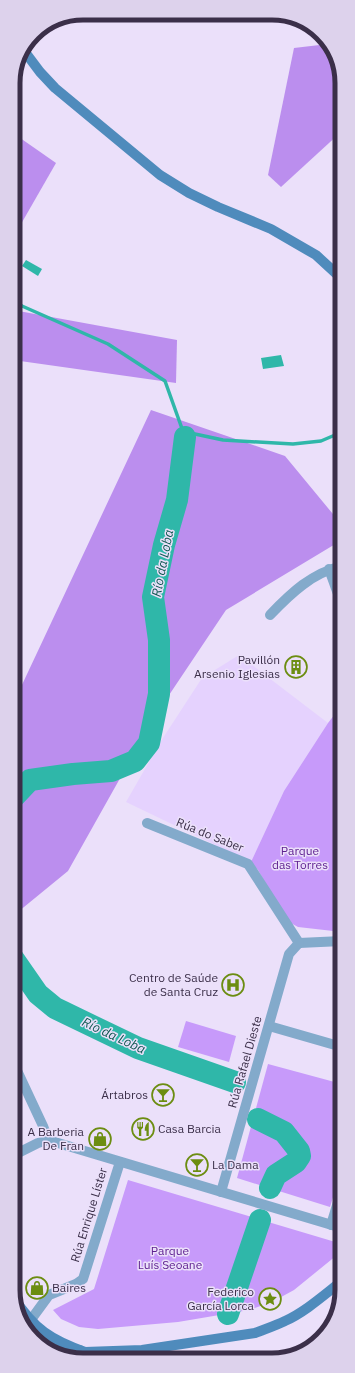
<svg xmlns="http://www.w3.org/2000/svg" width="355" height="1373" font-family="'IBM Plex Sans',sans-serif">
	<rect width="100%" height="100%" fill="#ebe0fa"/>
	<path fill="#e5d2fe" d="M239 655 328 723 284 791 251 862 126 802 161 741 202 678Z"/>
	<g fill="#c79afa">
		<path d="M342 705V932L298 927 287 921 258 870 251 862 284 791 328 723Z"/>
		<path d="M186 1021 236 1036 229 1062 178 1047Z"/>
		<path d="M268 1064 342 1084V1168L330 1207 237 1178Z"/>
		<path d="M128 1180 342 1244V1251L294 1290 272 1302 249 1310 178 1322 98 1329 79 1327 61 1319 53 1310 94 1289Z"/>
		<path d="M261 1351 262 1359H223Z"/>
	</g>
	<g fill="#bb8eee">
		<path d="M328 44 341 74V132L281 187 268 175 294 48Z"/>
		<path d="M13 133 56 163 13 238Z"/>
		<path d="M13 310 177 340 176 383 13 360Z"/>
		<path d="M151 410 285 456 342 525V540L226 610 155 716 68 871 13 916V704Z"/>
	</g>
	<g fill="#2fb7a9">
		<path d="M26 260 42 269 38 276 22 266Z"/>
		<path d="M281 355 284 366 263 369 261 358Z"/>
	</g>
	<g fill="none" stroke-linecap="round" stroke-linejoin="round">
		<path stroke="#2fb7a9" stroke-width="3.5" d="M13 300 22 306 108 344 165 381 185 437 195 434 223 440 293 444 321 441 342 432"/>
		<g stroke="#2fb7a9" stroke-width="22">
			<path d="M13 798 30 780 73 774 111 771 135 761 149 743 159 694V640L153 597 164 545 177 500 185 437"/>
			<path d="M13 958 38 994 55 1008 138 1048 235 1082"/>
			<path d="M258 1119 284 1132 299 1151 300 1156 296 1162 276 1175 270 1188"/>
			<path d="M228 1314 260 1220"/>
		</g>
		<g stroke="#83aacb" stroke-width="10">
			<path d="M329 569 342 605"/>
			<path d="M270 615C291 593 312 573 342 566"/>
			<path d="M147 823 248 864 299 943"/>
			<path d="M299 943 342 941"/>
			<path d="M269 1026 342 1047"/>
			<path d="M14 1064 43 1126 48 1140"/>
			<path d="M14 1155 38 1143 48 1140 342 1228"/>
			<path d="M221 1192 289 954 299 943"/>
			<path d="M331 1225 342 1189"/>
			<path d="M30 1321 49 1295 76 1284 83 1279 120 1162"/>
			<path d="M49 1347 50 1337"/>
			<path d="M77 1359 80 1350"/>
		</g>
		<g stroke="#4f8bbc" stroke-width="10">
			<path d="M25 52 40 72 55 88 160 175 189 193 218 207 271 229 316 255 341 278"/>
			<path d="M14 1298C34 1329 51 1340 85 1352L142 1350 255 1333C265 1329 275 1326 285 1321 305 1312 324 1295 342 1281"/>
		</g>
	</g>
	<defs>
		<g id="building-ring" transform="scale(1.15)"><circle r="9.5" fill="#ebe0fa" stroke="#6c8d11" stroke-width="1.5"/><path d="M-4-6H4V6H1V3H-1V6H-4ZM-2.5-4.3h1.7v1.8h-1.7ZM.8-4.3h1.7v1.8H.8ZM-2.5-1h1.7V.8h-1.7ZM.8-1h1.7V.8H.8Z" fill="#6c8d11"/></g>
		<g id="hospital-ring" transform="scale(1.15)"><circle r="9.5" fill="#ebe0fa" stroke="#6c8d11" stroke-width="1.5"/><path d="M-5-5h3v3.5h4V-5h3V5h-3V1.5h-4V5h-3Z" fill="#6c8d11"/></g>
		<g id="bar-ring" transform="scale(1.15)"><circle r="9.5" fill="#ebe0fa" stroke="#6c8d11" stroke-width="1.5"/><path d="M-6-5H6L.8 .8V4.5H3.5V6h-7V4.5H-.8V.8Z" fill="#6c8d11"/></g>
		<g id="restaurant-ring" transform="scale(1.15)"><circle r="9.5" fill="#ebe0fa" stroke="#6c8d11" stroke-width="1.5"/><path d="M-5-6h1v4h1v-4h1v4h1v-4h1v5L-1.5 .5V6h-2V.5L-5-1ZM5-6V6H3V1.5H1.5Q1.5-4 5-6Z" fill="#6c8d11"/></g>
		<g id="shop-ring" transform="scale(1.15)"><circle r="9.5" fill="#ebe0fa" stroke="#6c8d11" stroke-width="1.5"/><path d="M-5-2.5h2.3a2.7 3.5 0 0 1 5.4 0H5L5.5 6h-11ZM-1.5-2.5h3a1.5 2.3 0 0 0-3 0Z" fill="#6c8d11"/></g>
		<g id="sight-ring" transform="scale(1.15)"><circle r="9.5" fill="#ebe0fa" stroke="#6c8d11" stroke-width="1.5"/><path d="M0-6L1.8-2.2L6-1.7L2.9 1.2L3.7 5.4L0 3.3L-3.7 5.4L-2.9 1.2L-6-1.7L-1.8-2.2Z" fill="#6c8d11"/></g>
	</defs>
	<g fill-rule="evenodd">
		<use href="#building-ring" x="296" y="667"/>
		<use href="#hospital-ring" x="233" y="985"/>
		<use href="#bar-ring" x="163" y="1095"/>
		<use href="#restaurant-ring" x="143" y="1129"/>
		<use href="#shop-ring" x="100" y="1139"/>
		<use href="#bar-ring" x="197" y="1165"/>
		<use href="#shop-ring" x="37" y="1288"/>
		<use href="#sight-ring" x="270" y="1299"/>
	</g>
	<g text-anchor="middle" stroke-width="3" stroke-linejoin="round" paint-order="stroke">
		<g font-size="12" fill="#3b2f49" stroke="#ebe0fa" text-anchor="end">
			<text x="280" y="664">Pavillón<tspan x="280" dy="14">Arsenio Iglesias</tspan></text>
			<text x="218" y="982">Centro de Saúde<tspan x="218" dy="14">de Santa Cruz</tspan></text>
			<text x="148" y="1099">Ártabros</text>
			<text x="158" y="1133" text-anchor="start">Casa Barcia</text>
			<text x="84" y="1136">A Barberia<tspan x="84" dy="14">De Fran</tspan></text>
			<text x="212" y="1169" text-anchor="start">La Dama</text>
			<text x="52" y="1292" text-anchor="start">Baires</text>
			<text x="254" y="1296">Federico<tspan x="254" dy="14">García Lorca</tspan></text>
		</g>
		<g font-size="12" fill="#3b2f49" stroke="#ebe0fa">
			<text transform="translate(210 835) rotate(22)" y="4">Rúa do Saber</text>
			<text transform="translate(245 1062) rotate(-74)" y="4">Rúa Rafael Dieste</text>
			<text transform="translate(89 1215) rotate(-73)" y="4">Rúa Enrique Líster</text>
		</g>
		<g font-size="12" fill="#5f2191" stroke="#ebe0fa">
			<text x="300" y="855">Parque<tspan x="300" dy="14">das Torres</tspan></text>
			<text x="170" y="1255">Parque<tspan x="170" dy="14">Luís Seoane</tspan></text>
		</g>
		<g font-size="13" font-style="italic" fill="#0f5952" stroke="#ebe0fa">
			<text transform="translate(162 563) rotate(-79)" y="5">Río da Loba</text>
			<text transform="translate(114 1035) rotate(25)" y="5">Río da Loba</text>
		</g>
	</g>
	<path d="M0 0H355V1373H0ZM83 20H272A63 63 0 0 1 335 83V1290A63 63 0 0 1 272 1353H83A63 63 0 0 1 20 1290V83A63 63 0 0 1 83 20Z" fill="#ddd2ec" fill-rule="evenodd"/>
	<path fill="none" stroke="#3b2f49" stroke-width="5" d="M83 20H272A63 63 0 0 1 335 83V1290A63 63 0 0 1 272 1353H83A63 63 0 0 1 20 1290V83A63 63 0 0 1 83 20Z"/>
</svg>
